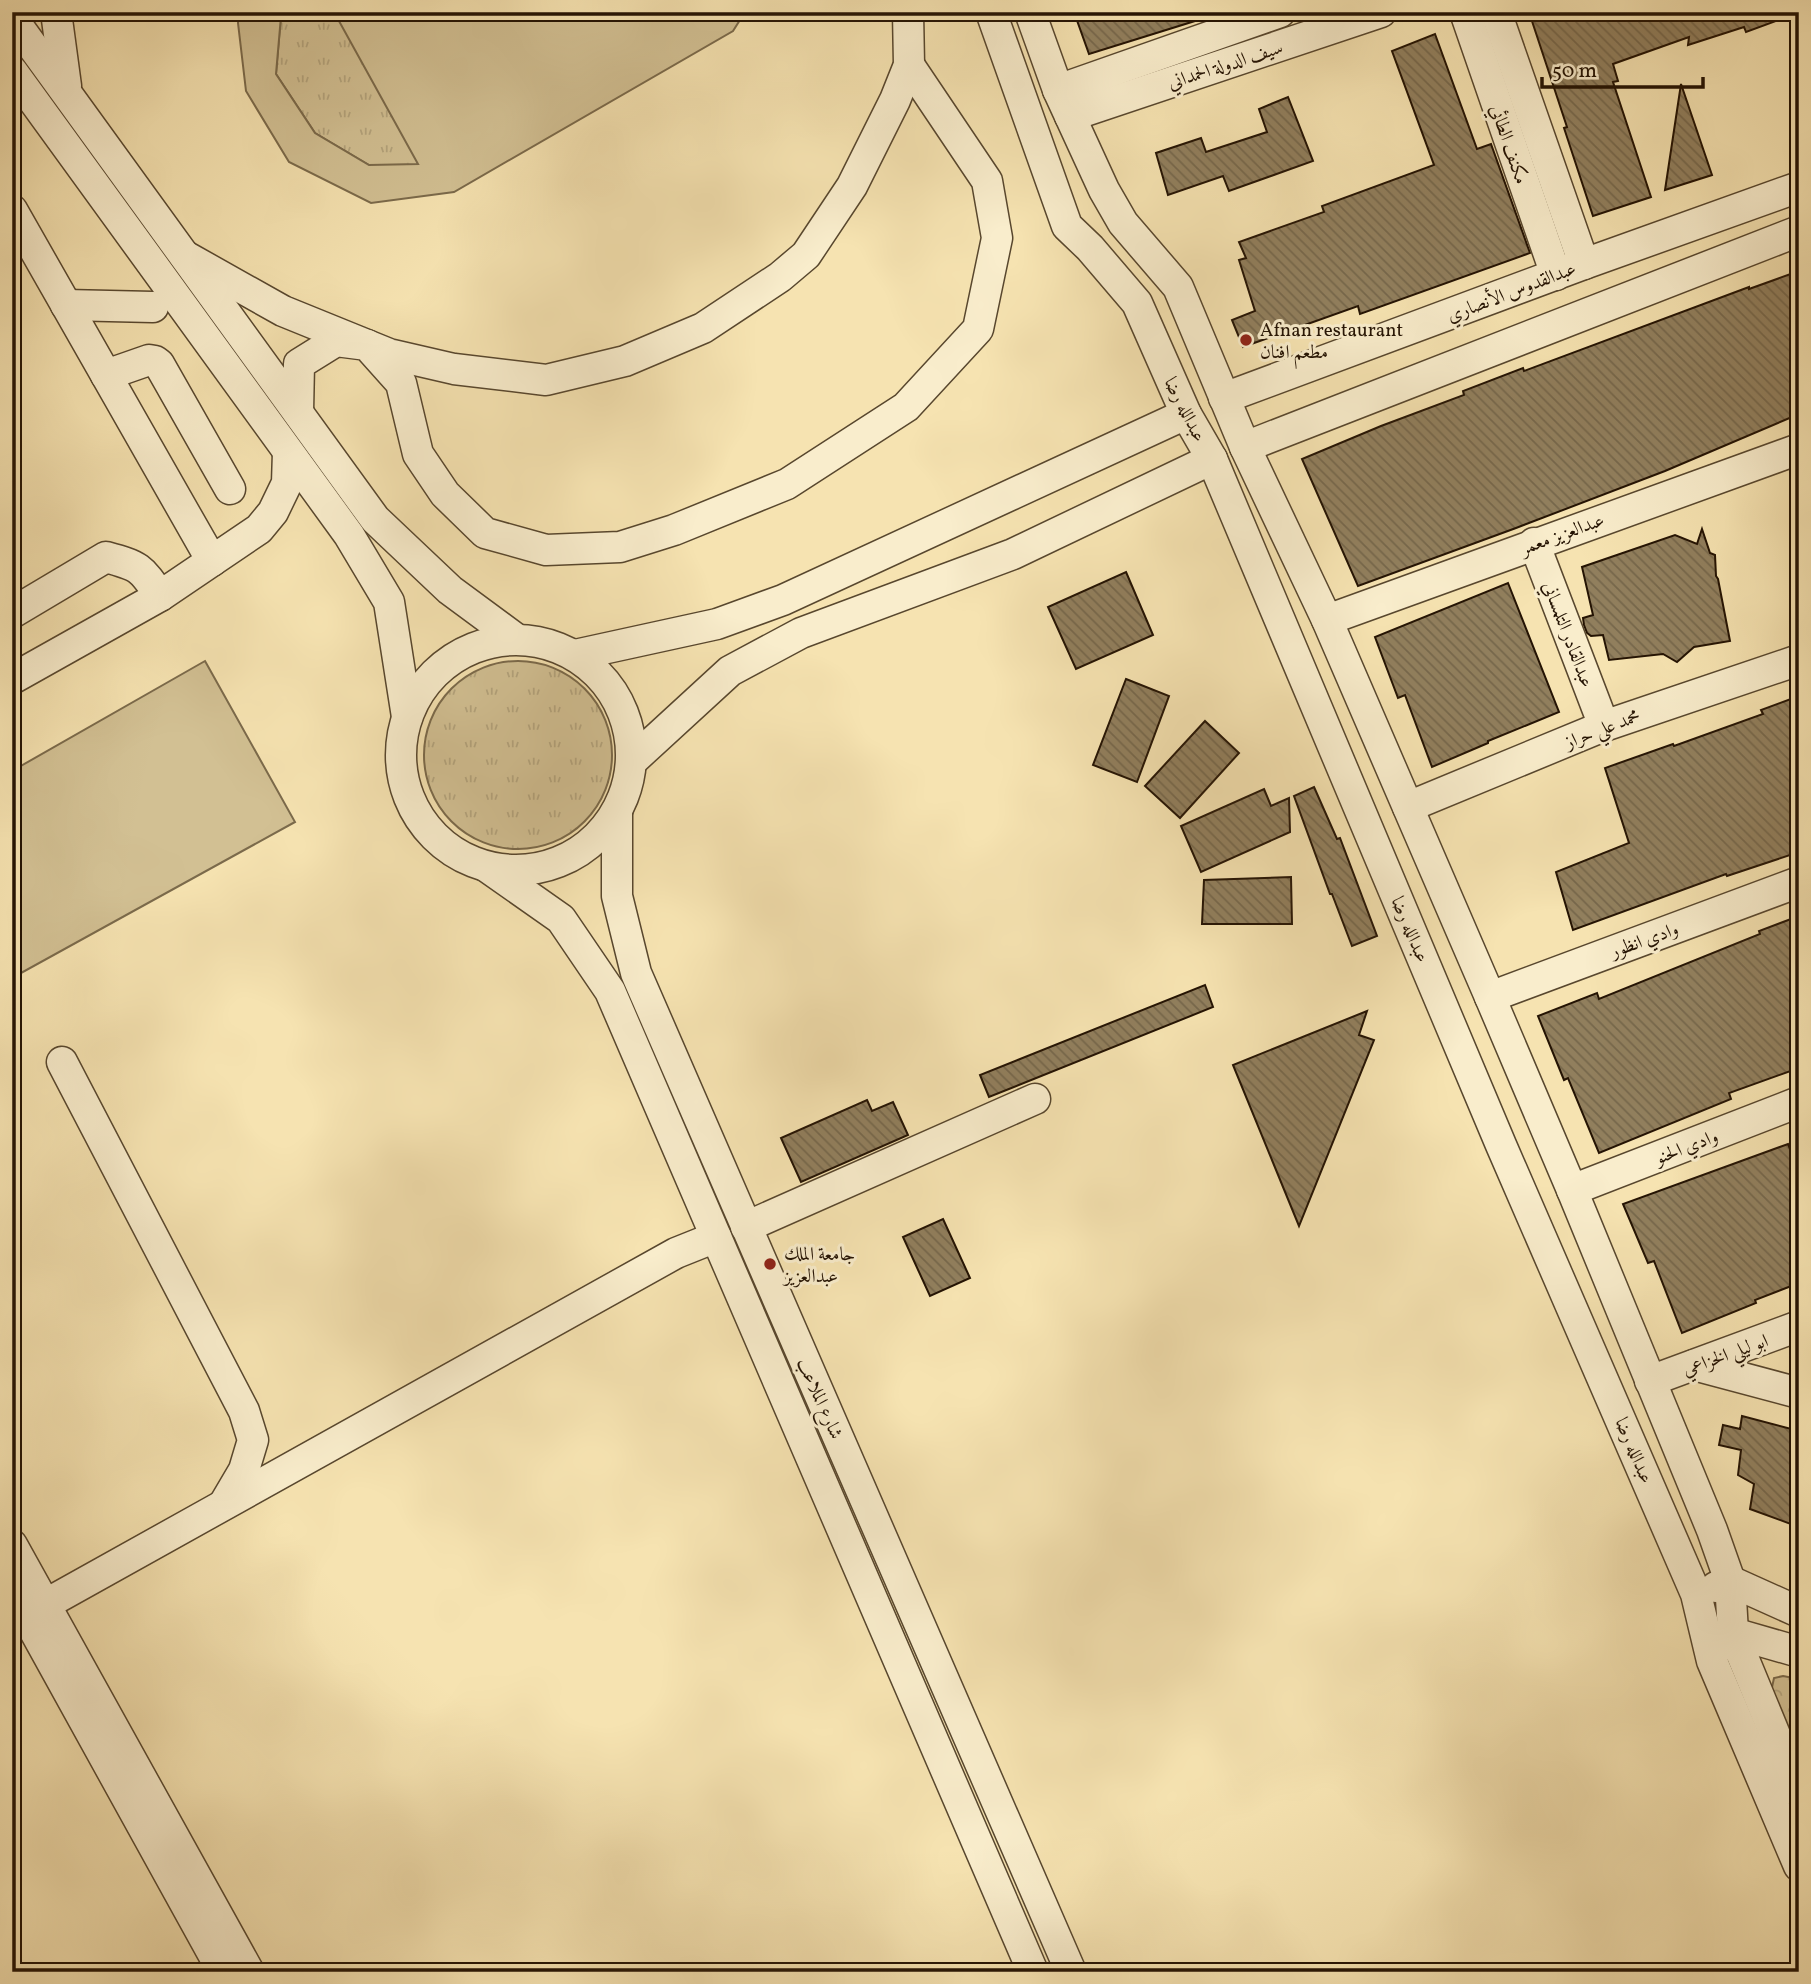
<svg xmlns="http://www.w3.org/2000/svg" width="1811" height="1984" font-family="Vollkorn,Amiri,serif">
	<defs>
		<pattern id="grass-tufts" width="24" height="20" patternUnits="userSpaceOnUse" patternTransform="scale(1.75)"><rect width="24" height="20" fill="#d2c093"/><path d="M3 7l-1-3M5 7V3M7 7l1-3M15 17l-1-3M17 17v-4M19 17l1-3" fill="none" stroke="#b4a47d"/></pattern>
		<pattern id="park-crowns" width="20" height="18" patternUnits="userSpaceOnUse" patternTransform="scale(1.75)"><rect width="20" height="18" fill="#d2c093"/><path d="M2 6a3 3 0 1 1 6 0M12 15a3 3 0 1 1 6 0" fill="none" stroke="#b4a47d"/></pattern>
		<pattern id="building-back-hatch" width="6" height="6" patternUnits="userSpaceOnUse" patternTransform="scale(1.75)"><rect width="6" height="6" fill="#917f5d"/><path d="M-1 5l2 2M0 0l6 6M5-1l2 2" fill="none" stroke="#76674b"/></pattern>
	</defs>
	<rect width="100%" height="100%" fill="#f6e3b1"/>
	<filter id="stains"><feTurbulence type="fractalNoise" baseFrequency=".00286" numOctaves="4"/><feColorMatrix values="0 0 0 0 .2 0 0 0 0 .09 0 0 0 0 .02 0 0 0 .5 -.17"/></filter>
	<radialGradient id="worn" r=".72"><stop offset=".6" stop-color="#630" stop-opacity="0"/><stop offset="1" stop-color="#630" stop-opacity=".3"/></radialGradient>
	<g fill="url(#grass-tufts)" stroke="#7b6a4b" stroke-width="2">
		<path d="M284 12H691L419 165H369L315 133 276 74 281 16Z"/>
		<circle cx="518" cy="755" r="94"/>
	</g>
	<path fill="url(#park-crowns)" stroke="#7b6a4b" stroke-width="2" d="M1783 1676 1799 1679V1761L1771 1692 1774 1678Z"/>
	<g fill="#d2c093" stroke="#7b6a4b" stroke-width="2">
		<path d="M239 12H284L281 16 276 74 315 133 369 165 418 164 334 12H745L733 31 454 192 371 203 289 162 246 91 238 23Z"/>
		<path d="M205 661 295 822 12 978V771Z"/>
	</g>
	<g fill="url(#building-back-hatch)" stroke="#241303" stroke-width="2">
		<path d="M1074 12H1210L1211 16 1089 54Z"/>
		<path d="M1529 12H1795V14L1746 32 1744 27 1688 45 1689 37 1613 64 1618 81 1613 82 1651 197 1593 216 1564 128 1567 127Z"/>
		<path d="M1435 34 1477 149 1491 144 1530 253 1360 314 1358 306 1243 347 1232 320 1255 311 1239 260 1246 258 1239 242 1324 212 1322 206 1434 165 1392 51Z"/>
		<path d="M1681 84 1712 175 1665 190Z"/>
		<path d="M1288 97 1313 161 1229 191 1223 176 1168 195 1156 153 1201 138 1206 152 1267 132 1259 109Z"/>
		<path d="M1799 271V414L1665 471 1516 528 1358 586 1302 459 1381 426 1464 395 1463 391 1523 368 1524 371 1749 287V289Z"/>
		<path d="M1702 529 1710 553 1715 555 1716 576 1718 579 1730 641 1694 647 1677 662 1663 654 1609 660 1603 635 1591 636 1587 633 1584 625 1583 618 1593 615 1582 567 1675 535 1697 544Z"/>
		<path d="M1126 572 1153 635 1076 669 1048 607Z"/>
		<path d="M1508 583 1559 712 1488 741V743L1432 767 1405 695 1398 698 1375 637Z"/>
		<path d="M1126 679 1169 696 1137 782 1093 765Z"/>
		<path d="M1799 696V852L1727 876 1726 874 1573 930 1556 872 1629 843 1605 768 1673 744 1674 746 1763 714 1761 710Z"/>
		<path d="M1205 721 1239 753 1180 818 1145 786Z"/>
		<path d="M1314 787 1337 839 1340 838 1377 936 1352 946 1332 894H1330L1294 796Z"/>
		<path d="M1264 789 1271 806 1289 798 1290 832 1201 872 1181 826Z"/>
		<path d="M1291 877 1292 924H1202L1204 880Z"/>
		<path d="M1799 916V1068L1729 1093 1731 1099 1599 1153 1568 1078 1564 1080 1538 1016 1597 993 1599 999 1760 934 1759 931Z"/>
		<path d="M1205 985 1213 1007 989 1097 980 1075Z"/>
		<path d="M1367 1011 1359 1035 1374 1040 1299 1226 1233 1065Z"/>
		<path d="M867 1100 872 1111 893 1102 908 1135 801 1182 781 1138Z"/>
		<path d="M1788 1144 1799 1171V1283L1755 1300 1756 1303 1682 1333 1654 1261 1648 1263 1623 1204Z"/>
		<path d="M943 1219 970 1278 930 1296 903 1237Z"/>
		<path d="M1742 1416 1799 1431V1527L1750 1509 1754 1484 1738 1475 1741 1450 1719 1445 1723 1425 1740 1429Z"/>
	</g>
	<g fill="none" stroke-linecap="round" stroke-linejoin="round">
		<g stroke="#58472e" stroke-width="33">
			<g id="minor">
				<path d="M56 12 66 86"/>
				<path d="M991 12 1067 226 1090 248 1137 303 1186 414 1212 459 1501 1145 1696 1594 1712 1661 1799 1866"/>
				<path d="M1030 12 1058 90 1104 190 1123 223 1178 287 1245 447 1327 620 1490 997 1572 1190 1712 1530 1730 1581 1733 1633 1799 1793"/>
				<path d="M1465 12 1556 275"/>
				<path d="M1496 12 1584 264"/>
				<path d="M12 18 375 519 450 590 515 638"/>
				<path d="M12 71 349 535 389 602 407 717"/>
				<path d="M1058 90 1280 12"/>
				<path d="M1070 116 1381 12"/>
				<path d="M12 210 212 561"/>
				<path d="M185 256 283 311 389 354 454 369 546 380 625 361 703 328 780 277 806 255 852 186 895 100 909 65 908 12"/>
				<path d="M66 305 153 307"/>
				<path d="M106 375 149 360 155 361 159 364 230 489"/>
				<path d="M1224 398 1584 264 1799 187"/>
				<path d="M298 412 299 364 336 341 367 345 401 383 418 454 445 494 485 533 546 550 620 547 674 530 787 484 906 407 978 329 997 238 987 181 909 65"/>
				<path d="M1245 447 1799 231"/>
				<path d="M1534 543 1604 726"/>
				<path d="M12 613 106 557C139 566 141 567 160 596"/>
				<path d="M1327 620 1799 449"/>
				<circle cx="516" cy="755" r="115"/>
				<path d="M575 655 717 624 783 600 1186 414"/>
				<path d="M12 679 160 596 259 529 273 512 287 483 288 452"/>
				<path d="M632 761 730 671 801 633 1013 554 1212 459"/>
				<path d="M1408 807 1604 726 1799 660"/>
				<path d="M617 812V896L636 973 1071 1972"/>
				<path d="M487 867 561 919 610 991 1033 1972"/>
				<path d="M1490 997 1799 882"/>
				<path d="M62 1062 244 1411 253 1440 244 1470 224 1504"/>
				<path d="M1572 1190 1799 1102"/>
				<path d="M746 1227 1035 1099"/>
				<path d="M1694 1365 1799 1393"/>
				<path d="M1650 1381 1799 1326"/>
				<path d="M12 1545 249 1972"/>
				<path d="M1716 1587 1730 1581 1799 1612"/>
				<path d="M12 1590 223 1972"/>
				<path d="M12 1623 676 1253 716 1237"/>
				<path d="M1724 1645 1733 1633 1799 1652"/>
			</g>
		</g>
		<use href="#minor" stroke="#f9edcc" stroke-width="30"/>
	</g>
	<g fill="#8f2418" stroke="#f9edcc" stroke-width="2.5">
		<circle cx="1246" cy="340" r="7"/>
		<circle cx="770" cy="1264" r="7"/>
	</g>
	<g text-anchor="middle" stroke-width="6" stroke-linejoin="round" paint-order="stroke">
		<g font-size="19" fill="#241303" stroke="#f9edcc">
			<text transform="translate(1225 64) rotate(-18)" y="7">سيف الدولة الحمداني</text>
			<text transform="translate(1510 144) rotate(71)" y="7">مكنف الطائي</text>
			<text transform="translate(1511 291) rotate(-21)" y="7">عبدالقدوس الأنصاري</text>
			<text transform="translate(1186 409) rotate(63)" y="7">عبدالله رضا</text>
			<text transform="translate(1562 533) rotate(-20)" y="7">عبدالعزيز معمر</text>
			<text transform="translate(1569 634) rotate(69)" y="7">عبدالقادر التلمساني</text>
			<text transform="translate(1602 728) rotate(-21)" y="7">محمد علي حراز</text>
			<text transform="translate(1411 929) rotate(67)" y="7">عبدالله رضا</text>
			<text transform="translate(1644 939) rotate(-20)" y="7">وادي انظور</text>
			<text transform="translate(1686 1146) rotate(-21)" y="7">وادي الحنو</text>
			<text transform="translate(1725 1354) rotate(-20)" y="7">ابو ليلي الخزاعي</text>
			<text transform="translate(821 1398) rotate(66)" y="7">شارع الملاعب</text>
			<text transform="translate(1635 1450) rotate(67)" y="7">عبدالله رضا</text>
		</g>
		<g font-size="19" fill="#241303" stroke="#f9edcc" text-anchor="start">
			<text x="1260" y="336">Afnan restaurant<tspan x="1260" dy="22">مطعم افنان</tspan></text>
			<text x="784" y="1260">جامعة الملك<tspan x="784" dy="22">عبدالعزيز</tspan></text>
		</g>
	</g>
	<rect width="1811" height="1984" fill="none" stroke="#f6e3b1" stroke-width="42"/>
	<rect x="14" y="14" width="1783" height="1956" fill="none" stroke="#241303" stroke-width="3.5"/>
	<rect x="21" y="21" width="1769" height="1942" fill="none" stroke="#241303" stroke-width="2"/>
	<path d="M1542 77v10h161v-10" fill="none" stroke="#241303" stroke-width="3.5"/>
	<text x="1552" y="77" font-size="21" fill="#241303" stroke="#f9edcc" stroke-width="5" paint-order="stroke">50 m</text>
	<rect width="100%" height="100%" filter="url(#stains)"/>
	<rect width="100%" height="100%" fill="url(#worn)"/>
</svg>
